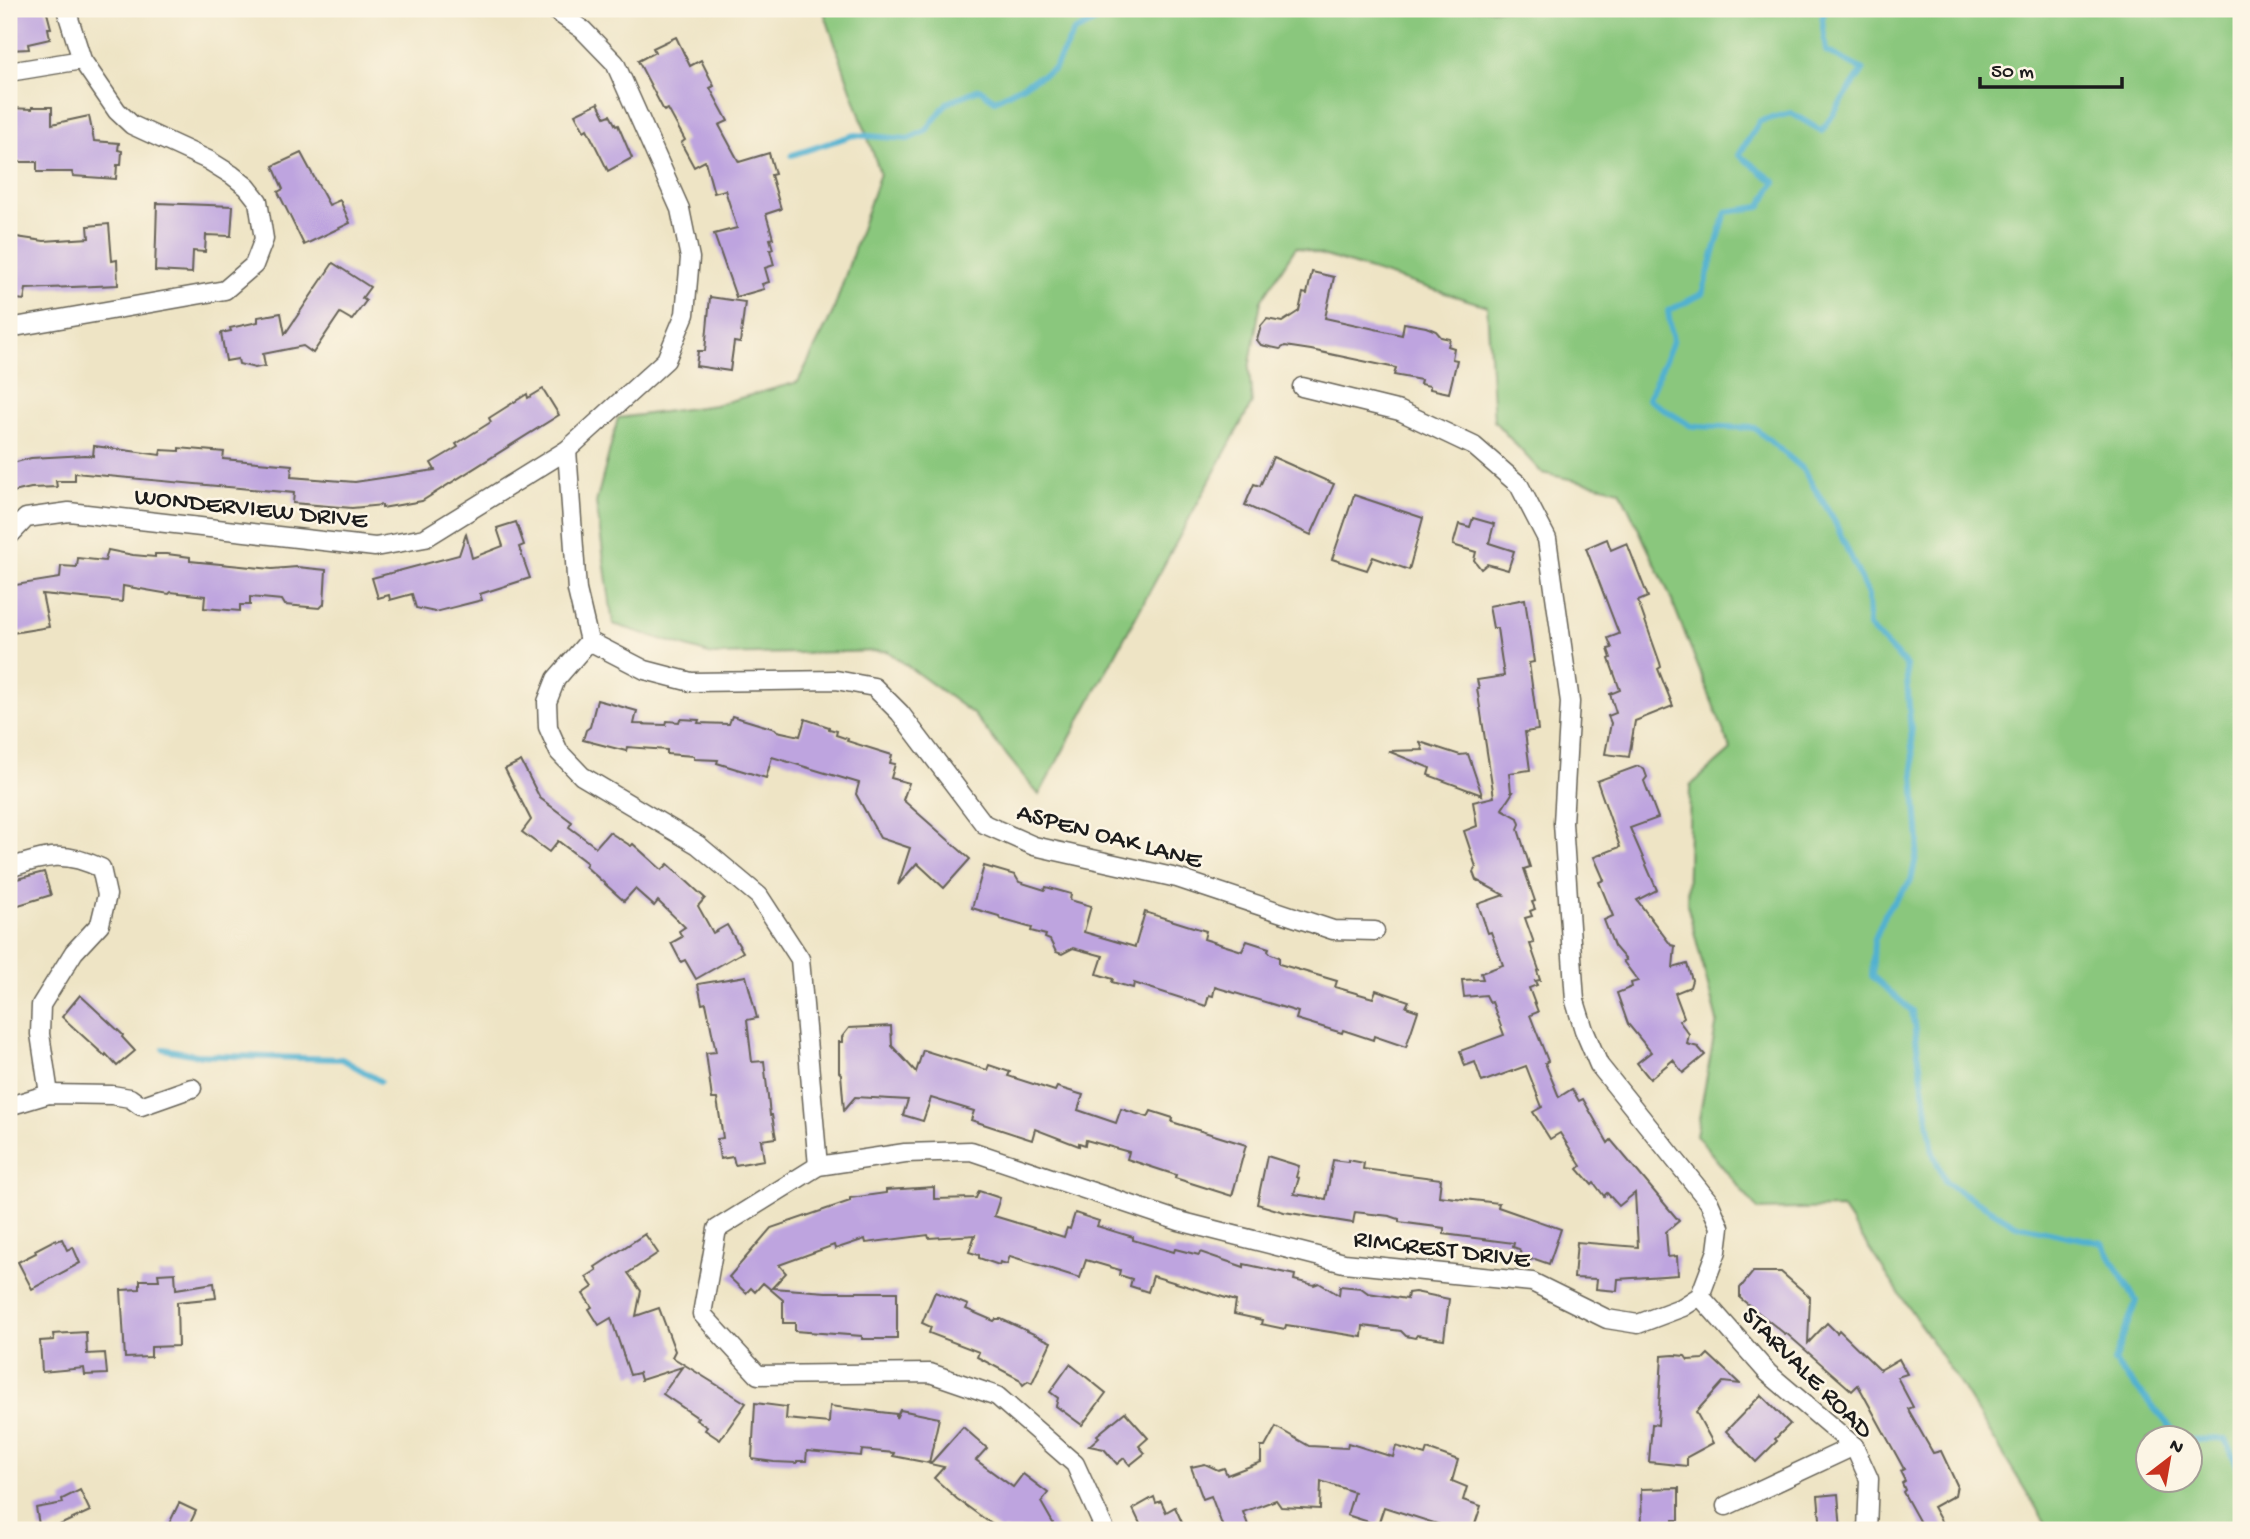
<svg xmlns="http://www.w3.org/2000/svg" width="2250" height="1539" font-family="'Gochi Hand',sans-serif">
	<rect width="100%" height="100%" fill="#fcf5e5"/>
	<filter id="ink" filterUnits="userSpaceOnUse"><feTurbulence type="fractalNoise" baseFrequency=".0143" numOctaves="2"/><feDisplacementMap in="SourceGraphic" scale="14" xChannelSelector="R" yChannelSelector="G"/><feConvolveMatrix kernelMatrix="1 2 1 2 8 2 1 2 1" color-interpolation-filters="sRGB"/></filter>
	<filter id="wash" filterUnits="userSpaceOnUse"><feTurbulence type="fractalNoise" baseFrequency=".00686" numOctaves="4" result="noise"/><feDisplacementMap in="SourceGraphic" scale="28" xChannelSelector="R" yChannelSelector="G"/><feGaussianBlur stdDeviation="1.57" result="paint"/><feColorMatrix in="noise" values="0 0 0 0 0 0 0 0 0 0 0 0 0 0 0 0 0 1.4 0 .05"/><feComposite in="paint" operator="in"/></filter>
	<g filter="url(#wash)">
		<rect width="100%" height="100%" fill="#eee4c5"/>
		<path fill="#8ac77d" stroke="#53724c" stroke-width="2" fill-rule="evenodd" d="M823 9H2241V1530H2050L1956 1378 1842 1208 1758 1210 1696 1135 1717 1021 1687 904 1690 786 1731 750 1668 591 1620 490 1542 473 1494 421 1487 306 1296 247 1261 301 1249 369 1252 403 1039 795 973 714 887 651 712 655 613 624 596 503 618 418 715 405 798 382 833 312 880 173ZM2148 1438H2190V1480H2148Z"/>
		<g fill="none" stroke-linecap="round" stroke-linejoin="round">
			<g stroke="#51b1d0" stroke-width="6">
				<path d="M1826 9 1822 19 1826 51 1863 70 1822 131 1791 113 1760 121 1739 155 1775 182 1760 207 1726 212 1702 294 1668 311 1673 341 1648 399 1691 426 1755 428 1802 468 1833 518 1868 595 1869 627 1906 665 1919 842 1911 881 1887 910 1874 941 1872 976 1912 1011 1933 1153 1946 1183 2016 1225 2102 1243 2136 1301 2114 1362 2180 1438"/>
				<path d="M792 155 854 135 908 139 926 131 947 103 979 89 995 100 1054 69 1074 32 1118 9"/>
				<path d="M164 1049 196 1055 342 1059 380 1081"/>
				<path d="M2190 1440 2225 1439 2241 1473"/>
			</g>
		</g>
		<g id="blocks">
			<g fill="#bea4df">
				<path d="M9 9H46L51 28H48L50 39 28 44 29 49 9 50Z"/>
				<path d="M676 37 690 66 701 60 714 86 710 88 728 121 719 125 739 162 769 153 775 174 771 175 781 209 766 214 773 238 770 239 773 249 770 250 774 265 765 268 769 282 762 284 764 289 736 297 714 234 737 228 725 190 714 193 705 161 694 167 681 143 685 140 668 109 664 111 638 61 655 52 653 48Z"/>
				<path d="M598 103 605 117 610 115 616 126 618 125 632 158 608 171 587 129 584 131 575 114Z"/>
				<path d="M32 107H52V124L89 116 94 141 119 143 118 150 122 151 121 165H117L116 179 73 176 72 172H37V162H9V108L32 109Z"/>
				<path d="M301 153 329 205 340 200 350 223 304 245 278 192 283 189 273 166Z"/>
				<path d="M157 203 233 206 231 236 206 235 205 252 193 251 192 273 155 271Z"/>
				<path d="M109 224 112 261 117 260 118 285 26 289 24 300 9 298V236L44 241 89 238 88 226Z"/>
				<path d="M333 263 370 287 362 298 366 301 352 320 340 313 313 353 303 346 263 354 265 366 255 368 239 364 238 359 226 361 221 333 231 331 230 328 258 322V317L281 313 285 334Z"/>
				<path d="M1312 272 1334 277 1325 318 1402 335 1404 323 1426 327 1436 331 1441 337 1450 339 1448 346 1454 348 1452 359 1457 360 1449 393 1430 389V386L1420 384 1421 380 1394 375 1396 368 1311 350 1285 346 1280 349 1261 345 1257 340 1261 326 1267 319 1282 322 1299 311 1303 293 1307 294Z"/>
				<path d="M710 297 745 302 740 343 734 342 730 371 696 366 698 351H705Z"/>
				<path d="M543 389 559 415 422 501 382 508V505L352 508 293 503 294 493 75 473V481H56L57 487 31 488 9 493V464L31 458 86 455 93 456 94 446 160 455 161 450 179 451V448L224 452 223 459 292 465 291 477 355 482 435 470 431 463 458 447 456 444 491 422 489 418 527 394 528 398Z"/>
				<path d="M1273 457 1334 484 1311 535 1245 505 1254 484 1260 486Z"/>
				<path d="M1354 495 1423 518 1409 570 1373 557 1367 570 1332 559Z"/>
				<path d="M1473 518 1494 524 1489 543 1514 551 1508 570 1487 564 1481 569 1474 560 1476 552 1453 545 1459 524 1470 527Z"/>
				<path d="M516 522 524 545 519 547 530 578 480 594 482 600 435 612 416 608 412 594 390 600 389 595 378 598 372 578 459 555 466 534 472 558 503 546 497 528Z"/>
				<path d="M1607 539 1611 550 1627 543 1648 597 1638 601 1660 663 1661 667 1658 669 1673 706 1635 721 1629 757 1605 754 1611 723 1608 716 1616 713 1610 694 1620 690 1609 659 1611 658 1608 649 1612 648 1608 638 1619 634 1586 548Z"/>
				<path d="M108 550 133 555 155 557V554H167L190 557V561L272 569 297 567 326 570 324 604 320 608 285 605 282 600 250 597V605H240V611L204 608 205 596 171 592 169 594 123 586 122 602 42 594 49 627 12 633V631L9 632V586L60 578 61 566 77 567 78 558 105 561Z"/>
				<path d="M1525 599 1534 662 1529 663 1538 730 1525 732 1530 770 1509 773 1511 792H1513L1502 809 1518 818 1520 824 1518 829 1530 867 1524 869 1535 901 1532 902 1535 909 1530 911 1532 916 1525 918 1534 943 1530 944 1539 970 1537 971 1540 980 1535 981 1537 985 1529 988 1538 1012 1530 1015 1548 1061 1545 1063 1559 1097 1572 1089 1579 1101 1583 1099 1608 1143 1611 1140 1679 1221 1666 1232 1668 1257 1677 1256 1678 1275 1618 1279 1617 1291 1596 1289 1597 1279 1574 1278 1577 1242 1638 1247 1635 1193 1619 1206 1607 1193 1604 1196 1594 1183 1592 1185 1578 1169 1581 1166 1560 1133 1550 1139 1533 1112 1542 1107 1526 1066 1482 1082 1475 1062 1465 1066 1460 1051 1504 1035 1492 1002 1490 1003 1486 995 1464 997 1462 980 1483 979 1481 973 1503 965 1491 932 1488 933 1478 904 1504 895 1476 880 1473 872 1476 867 1464 831 1477 826 1473 802 1494 797 1477 688H1479L1477 680 1504 676 1497 628H1493L1489 606Z"/>
				<path d="M597 700 637 711 634 724 666 725 667 721 679 722 680 719 699 720 698 723 729 724 732 716 775 729 777 731 800 736 805 719 829 727V729L837 731 836 735 848 739 847 741 892 755 890 763 895 764 891 778 909 783 903 800 970 859 944 888 917 863 898 885 910 848 880 838 856 794 859 783 772 757 766 778 717 763 718 760 694 759V756L667 754V750L627 747 626 751 583 740 586 730 590 727Z"/>
				<path d="M1420 742 1460 755 1468 754 1482 795 1428 775 1430 768 1388 751 1423 750Z"/>
				<path d="M521 761 540 798 572 822 569 827 596 847 609 832 631 846 633 844 662 870 668 864 705 898 698 906 713 933 727 925 743 952 696 979 685 960 681 962 671 943 682 937 679 931 685 927 658 901 654 906 635 889 624 901 585 866 587 863 558 841 549 852 522 832 531 820 505 769Z"/>
				<path d="M1638 766 1644 769 1647 777 1644 781 1658 818 1630 828 1657 890 1637 900 1671 945 1675 946 1673 968 1687 964 1692 980 1690 987 1675 993 1684 1017 1679 1021 1689 1034 1687 1044 1698 1047 1705 1055 1683 1073 1673 1060 1650 1079 1637 1063 1651 1052 1628 1024 1617 993 1632 987 1631 983 1638 981 1623 961 1626 960 1614 946 1604 920 1613 916 1599 882 1604 880 1594 857 1620 847 1597 781Z"/>
				<path d="M984 866 1015 875 1019 882 1045 890 1046 887 1071 894 1070 900 1091 906 1084 932 1135 947 1145 912 1206 931 1204 939 1242 951 1247 941 1269 948 1268 951 1271 954 1279 957V964L1337 981 1335 987 1373 998 1376 990 1409 1001 1406 1007 1418 1011 1406 1047 1374 1036 1373 1040 1343 1030 1342 1033 1296 1019 1298 1012 1215 987 1213 996 1209 995 1206 1006 1134 983 1133 988 1112 982 1113 979 1097 974 1103 956 1073 948 1062 954 1056 952 1050 940 1045 938 1046 935 1031 931 1032 928 1000 919 999 916 972 908Z"/>
				<path d="M44 872 51 895 9 908V881Z"/>
				<path d="M746 976 757 1018 747 1020 752 1062 764 1061 770 1115H772L776 1138 761 1140 764 1160 735 1165 733 1157 720 1159 717 1139 723 1138 717 1099H712L706 1053 716 1052 706 1003 702 1004 698 984Z"/>
				<path d="M80 995 123 1035 122 1037 135 1051 117 1066 106 1054 105 1056 62 1017Z"/>
				<path d="M891 1026 892 1046 916 1072 923 1050 987 1070 989 1065 1010 1072 1008 1076 1055 1091 1057 1087 1083 1095 1078 1110 1116 1123 1121 1109 1148 1117 1151 1111 1173 1118 1172 1122 1246 1145 1232 1196 1175 1178 1176 1175 1127 1159 1129 1152 1086 1140 1085 1145 1079 1143V1146L1035 1129 1032 1140 971 1120 974 1111 931 1098 923 1121 903 1115 908 1100 855 1097 844 1110 841 1074 839 1072V1042H842V1037L849 1028Z"/>
				<path d="M1267 1156 1299 1166 1296 1177 1299 1178 1294 1194 1326 1199 1333 1160 1348 1162V1160L1364 1163 1363 1169 1441 1179 1439 1196 1499 1203 1498 1207 1561 1229 1549 1264 1535 1259 1524 1261 1519 1249 1513 1247 1514 1243 1444 1234V1228L1399 1222V1219L1390 1216 1355 1212 1353 1223 1284 1212 1257 1204Z"/>
				<path d="M934 1187V1199L976 1198 979 1191 1000 1198 994 1216 1064 1237 1067 1228 1070 1229 1075 1213 1099 1221 1097 1226 1133 1237V1240L1174 1252 1175 1249 1199 1255 1200 1252 1244 1267V1264L1295 1275 1294 1280 1314 1285 1319 1283 1339 1295 1340 1286 1361 1288 1368 1293 1407 1299 1408 1293 1415 1292 1449 1299 1444 1339 1417 1335 1415 1338 1406 1336 1401 1331 1363 1326 1362 1337 1286 1325 1285 1329 1261 1324 1262 1320 1234 1314 1236 1301 1153 1276 1148 1292 1130 1286 1132 1279 1119 1275 1120 1270 1086 1260 1080 1278 1010 1256 1007 1264 1000 1262 999 1265 979 1258V1255L969 1252 975 1235 929 1238 928 1235 866 1243 865 1239 835 1249 834 1245 779 1265 786 1273 772 1288 826 1292H897V1339H862V1336L795 1331V1323H783V1300L763 1283 755 1292 751 1288 746 1293 729 1277 771 1228 850 1201V1198L886 1193V1190Z"/>
				<path d="M645 1234 658 1253 628 1273 641 1291 636 1316 659 1308 675 1351 672 1357 746 1403 720 1440 705 1430 707 1427 696 1420 698 1418 663 1394 682 1367 641 1380 639 1373 630 1375 611 1318 599 1325 589 1309 592 1307 583 1294 593 1287 586 1277 597 1270 595 1267Z"/>
				<path d="M56 1239 57 1241 62 1239 67 1250 73 1247 80 1263 32 1289 18 1262 36 1253 35 1250Z"/>
				<path d="M1753 1272H1781L1810 1297 1808 1343 1827 1323 1837 1333 1839 1330 1880 1370 1899 1359 1907 1374 1897 1377 1913 1407 1908 1409 1933 1453 1941 1451 1957 1485 1955 1495 1933 1507 1946 1530H1924L1903 1492 1905 1490 1902 1483 1905 1481 1900 1471 1904 1469 1858 1385 1852 1391 1786 1333 1785 1334 1740 1298V1288Z"/>
				<path d="M175 1273 176 1289 214 1283 216 1298 177 1302 178 1346 151 1347V1357L125 1358 121 1290 140 1289V1280H159L158 1274Z"/>
				<path d="M935 1292 968 1305 966 1309 994 1321 996 1319H1001L1051 1342 1032 1383 1028 1381 1023 1385 1019 1379 977 1357 979 1352 929 1333 931 1327 922 1323Z"/>
				<path d="M86 1332 87 1354 105 1353 107 1374 85 1375 84 1368 42 1372 40 1341 54 1340 53 1334Z"/>
				<path d="M1708 1354 1740 1384 1723 1382 1696 1412 1713 1443 1687 1457V1466L1649 1462 1652 1424 1658 1425 1662 1356 1674 1355 1685 1356 1688 1360 1703 1359Z"/>
				<path d="M1070 1364 1106 1393 1082 1425 1056 1406 1058 1398 1050 1392Z"/>
				<path d="M1761 1395 1790 1424 1775 1439 1777 1441 1756 1462 1726 1431Z"/>
				<path d="M755 1403 787 1407 786 1419 829 1423 830 1406 896 1414V1418L900 1410 939 1418 929 1463 893 1456 894 1453 862 1450 861 1456 807 1451 806 1461H797V1463L774 1462 752 1459Z"/>
				<path d="M1125 1412 1148 1438 1139 1446 1145 1453 1130 1465 1124 1458 1117 1464 1104 1449 1089 1446 1099 1437 1097 1435Z"/>
				<path d="M963 1427 987 1448 976 1460 1013 1487 1023 1474 1048 1493 1041 1502 1057 1530H1000L957 1499 934 1478 944 1467 930 1464Z"/>
				<path d="M1276 1427 1309 1446 1347 1448 1348 1443 1393 1457 1396 1446 1425 1455 1427 1449 1458 1460 1452 1481 1467 1487 1463 1500 1481 1506 1473 1530 1454 1525 1453 1529 1384 1507 1378 1525 1347 1515 1354 1492 1321 1481 1320 1509 1281 1507 1276 1500 1243 1512 1250 1530H1224L1211 1496 1203 1499 1191 1467 1205 1464 1218 1470 1224 1468 1227 1475 1261 1462V1447H1265Z"/>
				<path d="M1679 1488V1520H1673V1530H1642L1641 1489Z"/>
				<path d="M80 1490 90 1511 49 1530H40L36 1508 63 1503 62 1499Z"/>
				<path d="M1838 1494 1841 1530H1821L1818 1496Z"/>
				<path d="M1154 1497 1156 1503 1161 1501 1166 1512 1175 1507 1184 1527 1175 1530H1143L1133 1509Z"/>
				<path d="M179 1503 196 1511 187 1530H177L168 1526Z"/>
			</g>
		</g>
	</g>
	<g filter="url(#ink)">
		<use href="#blocks" fill-opacity="0" stroke="#666257" stroke-width="2"/>
		<g fill="none" stroke-linecap="round" stroke-linejoin="round">
			<g stroke="#666257" stroke-width="21">
				<g id="street">
					<path d="M9 72 82 60"/>
					<path d="M9 328 225 290 254 265 264 239 258 201 247 187 232 175 208 160 132 125 117 111 82 60 66 9"/>
					<path d="M567 450 577 590 589 641 645 670 691 682 836 680 874 687 900 713 984 824 1034 846 1177 878 1333 930 1375 931"/>
					<path d="M9 536 26 518 69 512 375 547 425 538 567 450 666 360 685 314 690 258 680 209 615 63 583 30 553 9"/>
					<path d="M589 641 556 679 547 702 548 727 559 752 582 776 698 845 759 896 800 959 818 1166"/>
					<path d="M9 868C47 856 63 850 101 868L107 895 100 924 74 952 41 1005 40 1034 49 1094"/>
					<path d="M9 1106 49 1094 112 1095 130 1098 141 1106 192 1088"/>
					<path d="M1700 1296 1768 1373 1854 1446 1869 1479 1867 1530"/>
					<path d="M1726 1506 1854 1446"/>
					<path d="M1105 1530 1075 1464 997 1396 930 1373 758 1375 702 1314 717 1229 818 1166 905 1153 971 1151 1179 1221 1344 1263 1532 1282 1607 1319 1638 1324 1683 1307 1700 1296 1717 1251 1720 1227 1709 1202 1599 1065 1584 1030 1575 1001 1563 823 1570 702 1547 539 1519 485 1474 446 1400 411 1302 387"/>
				</g>
			</g>
			<use href="#street" stroke="#fff" stroke-width="18"/>
		</g>
	</g>
	<g text-anchor="middle" stroke-width="5" stroke-linejoin="round" paint-order="stroke">
		<g font-size="26" fill="#1c1c1c" stroke="#fcf5e5">
			<text transform="translate(251 506) rotate(6)" y="9">WONDERVIEW DRIVE</text>
			<text transform="translate(1110 834) rotate(15)" y="9">ASPEN OAK LANE</text>
			<text transform="translate(1442 1247) rotate(7)" y="9">RIMCREST DRIVE</text>
			<text transform="translate(1809 1371) rotate(45)" y="9">STARVALE ROAD</text>
		</g>
	</g>
	<rect width="2250" height="1539" fill="none" stroke="#fcf5e5" stroke-width="35"/>
	<g transform="translate(2169 1459) rotate(31)"><circle r="33" fill="#fcf5e5" stroke="#a29e95" stroke-width="2"/>
	<path d="M0-5L12 26L0 18L-12 26Z" fill="#c8321e"/>
	<text y="-10" font-size="19" font-weight="bold" text-anchor="middle" fill="#1c1c1c">N</text>
	</g>
	<path d="M1980 77v10h142v-10" fill="none" stroke="#1c1c1c" stroke-width="3.5"/>
	<text x="1991" y="77" font-size="21" fill="#1c1c1c" stroke="#fcf5e5" stroke-width="5" paint-order="stroke">50 m</text>
</svg>
